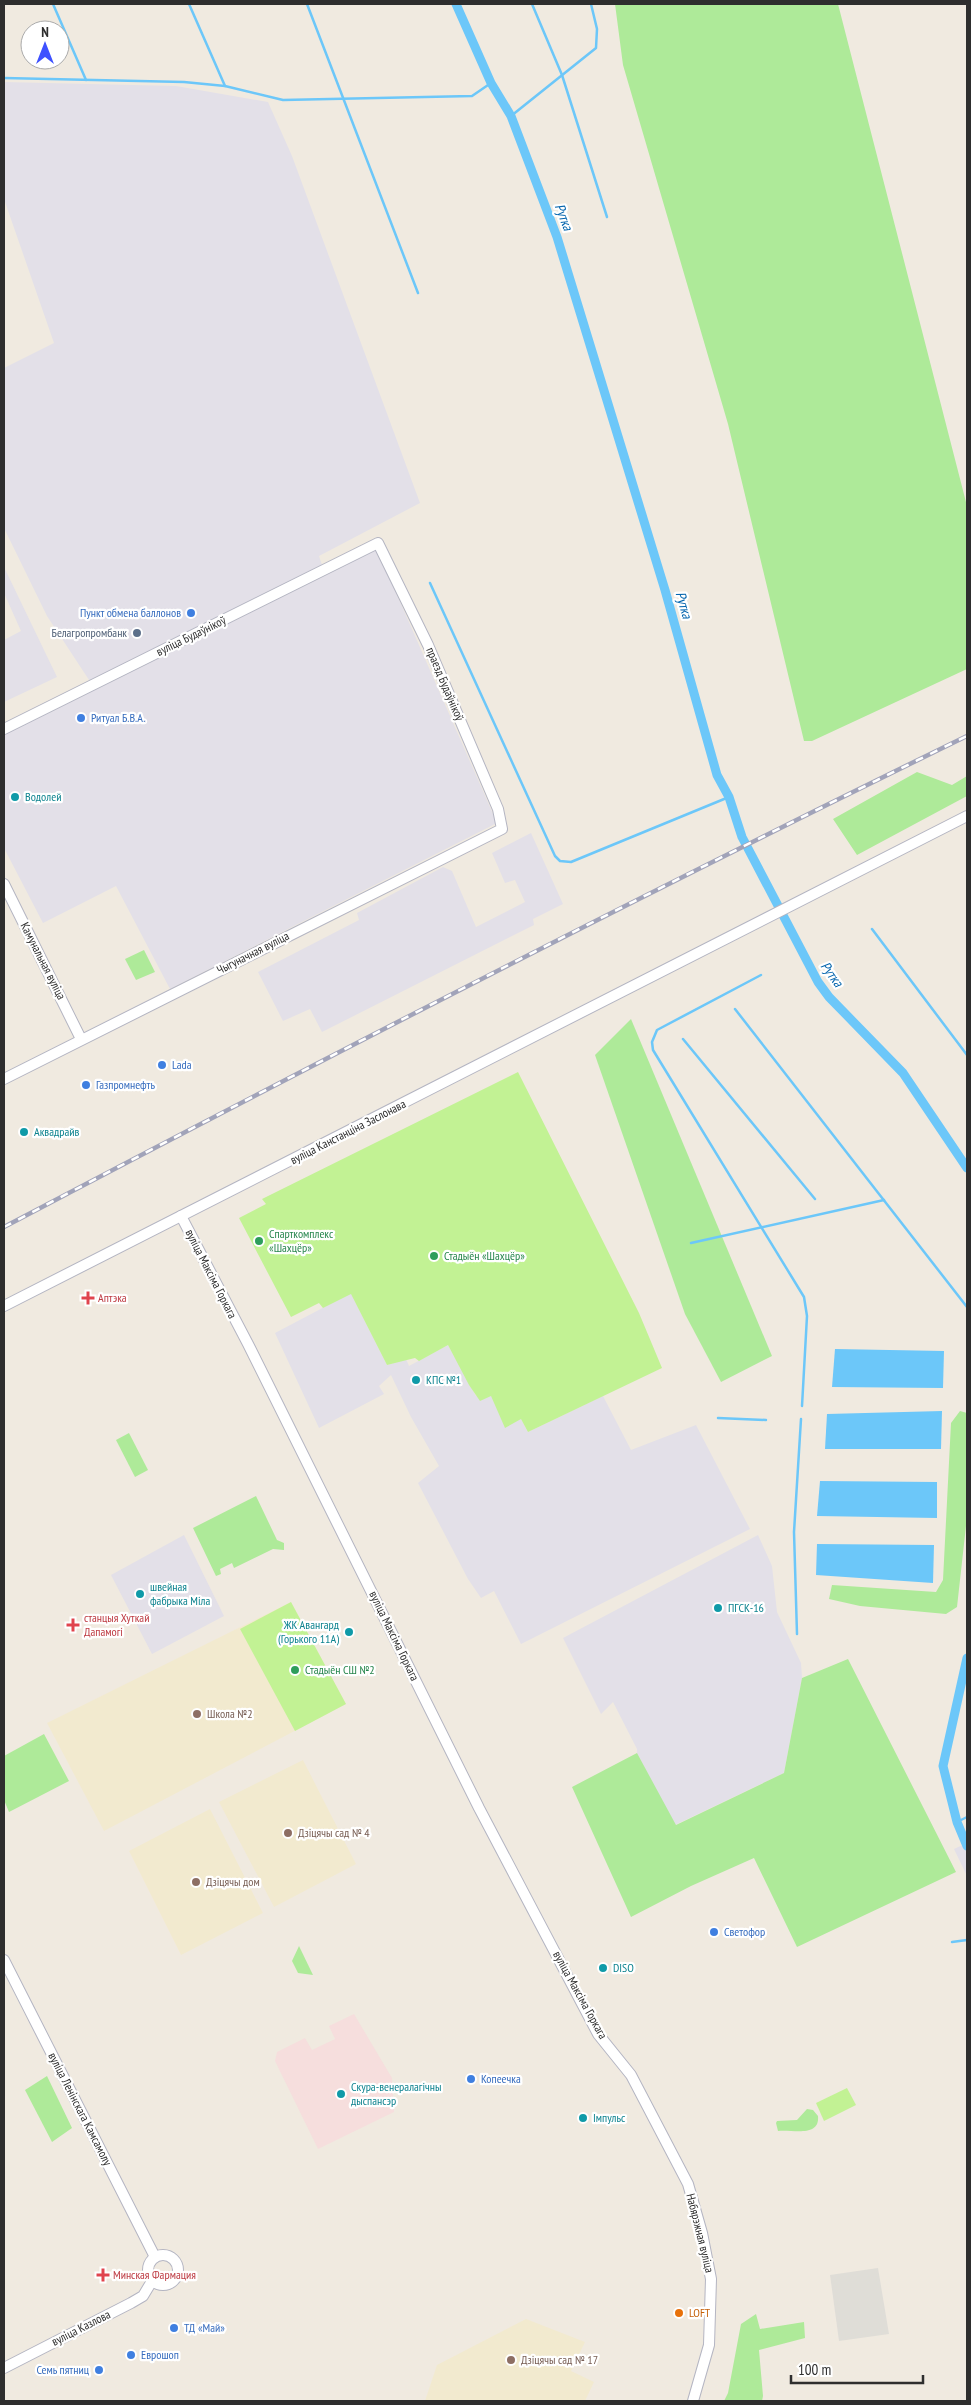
<svg xmlns="http://www.w3.org/2000/svg" width="971" height="2405" font-family="'PT Sans Narrow',sans-serif">
	<rect width="100%" height="100%" fill="#f0eae0"/>
	<g fill="#e3e0e8">
		<path d="M4 82 176 86 268 102 292 156 420 503 319 556 322 565 91 683 47 616 4 528V368L54 343 4 199Z"/>
		<path d="M376 547 497 823 170 989 116 886 43 923 4 848V734Z"/>
		<path d="M4 567 57 677 4 702V640L21 631 4 593Z"/>
		<path d="M531 833 563 904 533 919 534 925 322 1032 310 1009 283 1021 258 972 359 920 357 913 443 867 452 871 476 927 525 902 515 880 505 883 492 853Z"/>
		<path d="M351 1293 387 1365 406 1359 409 1366 448 1345 476 1396H491L521 1419 528 1432 603 1396 631 1450 696 1425 750 1529 521 1644 494 1591 481 1598 468 1579 418 1483 439 1466 411 1417 391 1375 379 1386 384 1394 319 1428 275 1333Z"/>
		<path d="M184 1535 224 1616 152 1654 111 1575Z"/>
		<path d="M758 1535 772 1566 777 1612 801 1663 802 1678 784 1773 675 1825 637 1753V1749L613 1702 601 1714 563 1638Z"/>
		<path d="M967 1843V1876L954 1849Z"/>
	</g>
	<g fill="#f2eacf">
		<path d="M291 1602 346 1704 104 1831 47 1723Z"/>
		<path d="M303 1760 356 1864 274 1907 219 1802Z"/>
		<path d="M210 1809 263 1913 181 1955 129 1851Z"/>
		<path d="M526 2319 585 2342 571 2371 594 2382 585 2401H425L437 2365Z"/>
	</g>
	<path fill="#f6dedd" d="M354 2014 392 2078 394 2112 318 2149 275 2061 277 2052 305 2038 312 2050 335 2039 329 2026Z"/>
	<g fill="#aeea99">
		<path d="M615 4H838L967 506V669L812 741H804L728 424 623 65Z"/>
		<path d="M917 772 952 785 967 776V796L857 855 833 819Z"/>
		<path d="M144 950 155 972 136 980 125 959Z"/>
		<path d="M631 1019 772 1356 721 1382 685 1314 595 1055Z"/>
		<path d="M960 1411 967 1413V1517L957 1607 946 1614 860 1606 829 1599 832 1585 936 1592 943 1580 951 1423Z"/>
		<path d="M129 1433 148 1470 135 1477 116 1440Z"/>
		<path d="M256 1496 277 1540 284 1543V1550L273 1549 234 1568 232 1563 220 1569 221 1574 216 1576 193 1528Z"/>
		<path d="M848 1659 956 1872 797 1947 754 1858 691 1886 631 1917 572 1787 637 1753 676 1825 784 1773 802 1678Z"/>
		<path d="M44 1734 69 1781 9 1812 4 1800V1756Z"/>
		<path d="M299 1946 313 1975 298 1973 292 1961Z"/>
		<path d="M47 2076 72 2128 52 2142 25 2090Z"/>
		<path d="M807 2109 813 2110 818 2116C820 2138 792 2129 778 2131L776 2123 777 2121 797 2120Z"/>
		<path d="M756 2314 760 2329 804 2322 805 2338 759 2350 763 2396 762 2401H724L728 2393 741 2324Z"/>
	</g>
	<g fill="#c2f294">
		<path d="M518 1072 639 1313 662 1368 528 1432 521 1419 505 1428 491 1396 480 1401 469 1385 448 1345 419 1361 415 1358 387 1365 351 1294 323 1308 319 1303 291 1317 239 1218 266 1204 262 1199Z"/>
		<path d="M291 1602 346 1704 295 1731 240 1629Z"/>
		<path d="M847 2088 856 2105 824 2121 816 2103Z"/>
	</g>
	<path fill="#dfddd7" d="M878 2268 889 2334 839 2341 830 2275Z"/>
	<g fill="#6cc7f9">
		<path d="M835 1349 944 1351 943 1388 832 1387Z"/>
		<path d="M942 1411 941 1449H825L827 1414Z"/>
		<path d="M820 1481 937 1482V1518L817 1516Z"/>
		<path d="M817 1544 934 1545 933 1583 816 1575Z"/>
	</g>
	<g fill="none" stroke-linecap="round" stroke-linejoin="round">
		<g stroke="#6cc7f9" stroke-width="2.5">
			<path d="M53 4 86 80"/>
			<path d="M189 4 225 86"/>
			<path d="M307 4 418 293"/>
			<path d="M532 4 562 75 607 217"/>
			<path d="M4 78 184 82 225 86 283 100 472 96 491 83"/>
			<path d="M511 116 596 48 597 29 591 4"/>
			<path d="M430 583 555 856 560 861 571 862 729 797"/>
			<path d="M872 929 967 1055"/>
			<path d="M761 975 657 1030 652 1042 653 1050 804 1297 807 1316 802 1406"/>
			<path d="M735 1009 967 1307"/>
			<path d="M683 1039 815 1199"/>
			<path d="M691 1243 884 1200"/>
			<path d="M718 1418 766 1420"/>
			<path d="M797 1634 794 1532 801 1419"/>
			<path d="M957 1822 967 1817"/>
			<path d="M952 1942 967 1940"/>
		</g>
		<g stroke="#6cc7f9" stroke-width="9">
			<path d="M456 4 491 83 511 116 557 237 665 590 717 775 729 797 742 837 818 982 829 997 903 1073 967 1168"/>
			<path d="M967 1658 943 1766 957 1822 967 1846"/>
		</g>
		<g stroke="#b4b5c2" stroke-width="12">
			<g id="secondary">
				<path d="M4 729 378 543 428 645 498 809 502 829 4 1079"/>
				<path d="M4 884 81 1039"/>
				<path d="M181 1216 248 1344 479 1808 598 2034 631 2075 688 2184 702 2233 711 2279 709 2345 693 2401"/>
				<path d="M4 1306 967 816"/>
				<path d="M4 1960 155 2257"/>
				<circle cx="163" cy="2270" r="15"/>
				<path d="M4 2368 131 2303 143 2296 152 2281"/>
			</g>
		</g>
		<use href="#secondary" stroke="#fff" stroke-width="10"/>
		<g stroke="#a1a3b9" stroke-width="4.5">
			<path id="rail" d="M4 1227C323 1059 643 894 967 736"/>
		</g>
		<use href="#rail" stroke="#fff" stroke-width="2.5" stroke-dasharray="8" stroke-linecap="butt"/>
	</g>
	<g fill="#3f7fe0" stroke="#fff" stroke-width="2">
		<circle cx="191" cy="613" r="5"/>
		<circle cx="81" cy="718" r="5"/>
		<circle cx="162" cy="1065" r="5"/>
		<circle cx="86" cy="1085" r="5"/>
		<circle cx="714" cy="1932" r="5"/>
		<circle cx="471" cy="2079" r="5"/>
		<circle cx="174" cy="2328" r="5"/>
		<circle cx="131" cy="2355" r="5"/>
		<circle cx="99" cy="2370" r="5"/>
	</g>
	<circle fill="#5c6f8a" stroke="#fff" stroke-width="2" cx="137" cy="633" r="5"/>
	<g fill="#0f9aa8" stroke="#fff" stroke-width="2">
		<circle cx="15" cy="797" r="5"/>
		<circle cx="24" cy="1132" r="5"/>
		<circle cx="416" cy="1380" r="5"/>
		<circle cx="140" cy="1594" r="5"/>
		<circle cx="718" cy="1608" r="5"/>
		<circle cx="349" cy="1632" r="5"/>
		<circle cx="603" cy="1968" r="5"/>
		<circle cx="341" cy="2094" r="5"/>
		<circle cx="583" cy="2118" r="5"/>
	</g>
	<g fill="#2e9e5b" stroke="#fff" stroke-width="2">
		<circle cx="259" cy="1241" r="5"/>
		<circle cx="434" cy="1256" r="5"/>
		<circle cx="295" cy="1670" r="5"/>
	</g>
	<g fill="#e0444e" stroke="#fff" stroke-width="2">
		<path d="M85.5 1290.5h5v5h5v5h-5v5h-5v-5h-5v-5h5z"/>
		<path d="M70.5 1617.5h5v5h5v5h-5v5h-5v-5h-5v-5h5z"/>
		<path d="M100.5 2267.5h5v5h5v5h-5v5h-5v-5h-5v-5h5z"/>
	</g>
	<g fill="#8d6e63" stroke="#fff" stroke-width="2">
		<circle cx="197" cy="1714" r="5"/>
		<circle cx="288" cy="1833" r="5"/>
		<circle cx="196" cy="1882" r="5"/>
		<circle cx="511" cy="2360" r="5"/>
	</g>
	<circle fill="#e8710a" stroke="#fff" stroke-width="2" cx="679" cy="2313" r="5"/>
	<g text-anchor="middle" stroke-width="4.5" stroke-linejoin="round" paint-order="stroke">
		<g font-size="12" fill="#366cbe" stroke="#fff" text-anchor="start">
			<text x="181" y="617" text-anchor="end">Пункт обмена баллонов</text>
			<text x="91" y="722">Ритуал Б.В.А.</text>
			<text x="172" y="1069">Lada</text>
			<text x="96" y="1089">Газпромнефть</text>
			<text x="724" y="1936">Светофор</text>
			<text x="481" y="2083">Копеечка</text>
			<text x="184" y="2332">ТД «Май»</text>
			<text x="141" y="2359">Еврошоп</text>
			<text x="89" y="2374" text-anchor="end">Семь пятниц</text>
		</g>
		<g font-size="12" fill="#4e5e75" stroke="#fff" text-anchor="end">
			<text x="127" y="637">Белагропромбанк</text>
		</g>
		<g font-size="12" fill="#2e2e2e" stroke="#fff">
			<text transform="translate(191 636) rotate(-26)" y="4">вуліца Будаўнікоў</text>
			<text transform="translate(445 684) rotate(67)" y="4">праезд Будаўнікоў</text>
			<text transform="translate(253 953) rotate(-27)" y="4">Чыгуначная вуліца</text>
			<text transform="translate(43 961) rotate(63)" y="4">Камунальная вуліца</text>
			<text transform="translate(348 1132) rotate(-27)" y="4">вуліца Канстанціна Заслонава</text>
			<text transform="translate(211 1274) rotate(63)" y="4">вуліца Максіма Горкага</text>
			<text transform="translate(394 1636) rotate(64)" y="4">вуліца Максіма Горкага</text>
			<text transform="translate(580 1995) rotate(61)" y="4">вуліца Максіма Горкага</text>
			<text transform="translate(80 2109) rotate(63)" y="4">вуліца Ленінскага Камсамолу</text>
			<text transform="translate(700 2233) rotate(76)" y="4">Набярэжная вуліца</text>
			<text transform="translate(81 2328) rotate(-27)" y="4">вуліца Казлова</text>
		</g>
		<g font-size="12" fill="#0d838f" stroke="#fff" text-anchor="start">
			<text x="25" y="801">Водолей</text>
			<text x="34" y="1136">Аквадрайв</text>
			<text x="426" y="1384">КПС №1</text>
			<text x="150" y="1591">швейная<tspan x="150" dy="14">фабрыка Міла</tspan></text>
			<text x="728" y="1612">ПГСК-16</text>
			<text x="339" y="1629" text-anchor="end">ЖК Авангард<tspan x="339" dy="14">(Горького 11А)</tspan></text>
			<text x="613" y="1972">DISO</text>
			<text x="351" y="2091">Скура-венералагічны<tspan x="351" dy="14">дыспансэр</tspan></text>
			<text x="593" y="2122">Імпульс</text>
		</g>
		<g font-size="12" fill="#27864d" stroke="#fff" text-anchor="start">
			<text x="269" y="1238">Спарткомплекс<tspan x="269" dy="14">«Шахцёр»</tspan></text>
			<text x="444" y="1260">Стадыён «Шахцёр»</text>
			<text x="305" y="1674">Стадыён СШ №2</text>
		</g>
		<g font-size="12" fill="#be3a42" stroke="#fff" text-anchor="start">
			<text x="98" y="1302">Аптэка</text>
			<text x="84" y="1622">станцыя Хуткай<tspan x="84" dy="14">Дапамогі</tspan></text>
			<text x="113" y="2279">Минская Фармация</text>
		</g>
		<g font-size="12" fill="#785e54" stroke="#fff" text-anchor="start">
			<text x="207" y="1718">Школа №2</text>
			<text x="298" y="1837">Дзіцячы сад № 4</text>
			<text x="206" y="1886">Дзіцячы дом</text>
			<text x="521" y="2364">Дзіцячы сад № 17</text>
		</g>
		<g font-size="12" fill="#c56008" stroke="#fff" text-anchor="start">
			<text x="689" y="2317">LOFT</text>
		</g>
		<g font-size="14" font-style="italic" fill="#0364ad" stroke="#fff">
			<text transform="translate(564 217) rotate(69)" y="5">Рутка</text>
			<text transform="translate(684 605) rotate(74)" y="5">Рутка</text>
			<text transform="translate(832 974) rotate(54)" y="5">Рутка</text>
		</g>
	</g>
	<rect width="971" height="2405" fill="none" stroke="#2e2e2e" stroke-width="10"/>
	<g transform="translate(45 45)"><circle r="24" fill="#ffffff" stroke="#ababab"/>
	<path d="M0-4L9 19L0 12L-9 19Z" fill="#3e51ff"/>
	<text y="-8" font-size="14" font-weight="bold" text-anchor="middle" fill="#2e2e2e">N</text>
	</g>
	<path d="M791 2375v8h132v-8" fill="none" stroke="#2e2e2e" stroke-width="2.5"/>
	<text x="798" y="2375" font-size="15" fill="#2e2e2e" stroke="#ffffff" stroke-width="4" paint-order="stroke">100 m</text>
</svg>
